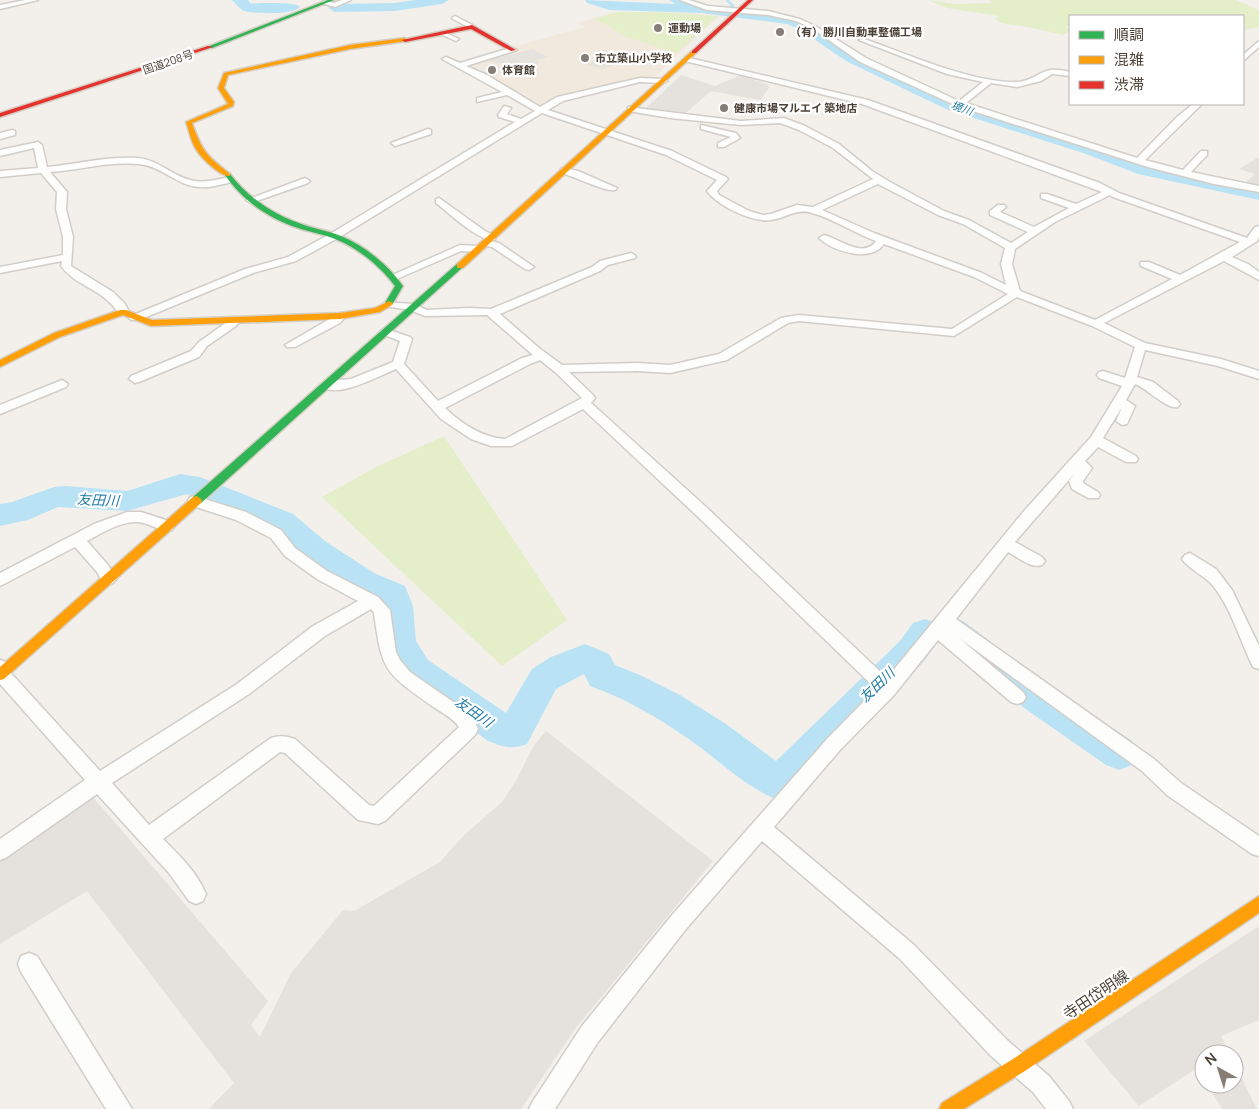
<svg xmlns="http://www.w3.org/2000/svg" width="1259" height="1109" font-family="Manrope,'Noto Sans JP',sans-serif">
	<rect width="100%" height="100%" fill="#f3f0ec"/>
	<path fill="#f1e9dd" d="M616 12 692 13 719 16 654 78H634L591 90 569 94 553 99 538 107 464 65 519 51 512 47 585 27 576 23Z"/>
	<g fill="#e4efca">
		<path d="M928 0 957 4 992 3 989 0H1236L1259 10V27L1243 30V16H1070V25L1065 27 1070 29V31L1063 35 1033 28 1001 23 995 19 998 16 947 8Z"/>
		<path d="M618 12H653L718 16 676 53 629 38 595 19Z"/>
		<path d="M444 436 567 620 502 666 322 497 376 467Z"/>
	</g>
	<g fill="#e5e1dd">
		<path d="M533 49 548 57 536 60 541 63 515 70 506 66 510 64 506 62 498 64 489 60Z"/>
		<path d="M629 51 642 57 601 69 586 64Z"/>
		<path d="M681 75 715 86 741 75 768 85 769 88 760 100 711 91 686 113 646 108Z"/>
		<path d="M1259 157V186L1245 183 1255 174 1239 169Z"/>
		<path d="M546 731 713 861 575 1029 521 1109H209L234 1083 87 891 0 944V857L93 797 268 1001 251 1025 260 1037 291 973 343 910 354 911 440 862 463 836 502 802 517 779 534 745Z"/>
		<path d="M1259 926V1020L1221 1036 1230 1054H1204V1079L1197 1068 1139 1106 1084 1041Z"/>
		<path d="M1234 1063 1257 1109H1222L1207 1084H1234Z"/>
	</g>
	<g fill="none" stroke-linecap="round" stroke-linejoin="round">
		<path stroke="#b9e3f4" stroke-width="2.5" d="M727 0 733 6 730 8"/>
		<g fill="#b9e3f4" fill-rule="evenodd">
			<path d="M232 0H248L250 3C261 4 294 1 300 7 293 15 254 14 244 11 240 9 235 3 232 0Z"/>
			<path d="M415 0H449L442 4 395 11 335 12 328 8 335 4 395 3Z"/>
			<path d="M585 0 676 4 669 0H689L709 6 795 17 812 25 856 55 958 101 1098 146 1150 165 1259 188V200L1138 174 1086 154 946 109 846 61 802 31 787 24 701 13 609 10 587 3Z"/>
			<path d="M180 474 200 477 293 514 325 541 374 573 405 586 413 606 416 641 428 660 506 713 532 669 551 657 585 644 609 654 615 665 640 675 680 695 726 724 776 761 900 641 913 623 925 619 938 624 939 621 951 617 963 621 1053 688 1132 741 1138 753 1132 765 1119 770 1106 765 1027 710 939 640 924 661 798 791 778 800C748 788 726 767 701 748 667 723 630 700 590 686L584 674 556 689 527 744C511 750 504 747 488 741L404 680 382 644 380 603 352 591 303 557 271 530 187 494 127 511 58 507 28 520 0 526V504L12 502 54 487 66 486 127 491Z"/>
		</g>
		<g stroke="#d1cec9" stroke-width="3">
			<g id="street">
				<path d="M25 0H38L0 9V5Z"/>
				<path d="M342 0H351L335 7 321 3 324 1 334 3Z"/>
				<path d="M680 0H689L708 6 768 11 800 19 817 27 866 58 959 101 983 82 947 74 859 40 864 39C908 54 969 82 1015 82 1029 83 1040 71 1051 70 1057 69 1065 71 1070 72V76L1052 74 1041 81 1017 87 991 83 966 103 1137 158 1177 117 1193 104H1202L1145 160 1183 170 1201 151H1207V155L1191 172 1259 186V192L1214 184 1148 167 957 106 860 62 813 29 796 21 768 15 707 10Z"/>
				<path d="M455 16 474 26 475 27 470 28 453 19 452 18Z"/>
				<path d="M440 32H444L459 39 456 41 440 34Z"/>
				<path d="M1259 41V47L1243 61V55Z"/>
				<path d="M510 48 517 50 466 66 487 75 540 107 557 97 640 78 666 79 667 81 663 83 640 82 563 101 548 110 672 151 726 177 728 179 717 191 719 195 749 211 763 215 771 214 797 205 813 207 873 179 833 148 799 130 780 123 741 125 670 118 628 111V107L741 121 784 118 805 126 839 144 872 171 890 182 944 211 969 220 1011 243 1028 232 990 215V211L998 205H1004L1006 207 1000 212 1034 227 1069 208 1041 198V194H1047L1076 204 1102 192 862 104 685 61V57L868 100 1100 183 1119 193 1247 238 1255 227 1259 226V237L1257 241 1232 257 1248 264 1259 272V280L1224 261 1104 323 1145 343 1221 359 1259 371V379L1218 366 1145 350 1137 377 1153 382 1178 401 1180 404 1178 407C1167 410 1148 389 1135 384L1126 400 1135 406 1127 424 1122 425 1116 421 1122 407 1103 438 1136 456 1138 459 1136 462H1126L1098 447 1085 461 1092 468 1083 481V483L1098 492 1100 495 1098 498H1088L1072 489 1069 481 1075 473 1015 542 1042 557 1045 561 1042 565C1031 569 1018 557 1008 552L956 619 1154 759 1181 783 1259 836V856L1252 854 1167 795 1142 771 959 638 1023 692 1026 697 1023 702 1017 704 1011 702 938 640 894 695 840 750 774 827 914 945 1007 1040 1049 1076 1069 1101 1073 1109H1046L1033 1092 991 1056 900 959 762 841 686 929 598 1042 555 1109H529L533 1101 582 1026 672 915 828 738 876 689 695 514 583 409 512 446H491L471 439 441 419 396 369C380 375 335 401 321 385L327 381 351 379 393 362 400 341 382 334 380 332 382 330 386 329 410 337 412 339 404 364 438 401 522 358 533 355 487 315 425 316 410 310 385 306 383 304 385 302 413 304 427 310 469 308 491 309 592 267 600 261 631 253 636 256 635 258 608 265 600 271 500 314 539 348 562 365 637 363 670 365 719 354 781 318 799 315 952 329 1008 294 974 277 884 244C871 263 833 252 819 238L824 235C840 239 863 259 876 241 854 233 834 219 812 213 797 208 786 218 771 220 753 223 718 206 707 191L717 180 666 155 542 113 338 238 296 261 253 273 139 320H131L129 318 131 316 245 269 288 257 330 234 515 122 499 117 498 115 504 106 511 108 507 114 521 119 535 111 507 95 477 102V98L502 92 442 59 446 57 460 63ZM878 184 938 215 963 224 1005 248 1001 264 1006 285 982 273 874 233 822 210ZM1110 195 1113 197 1240 242 1180 275 1149 262H1141L1140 264 1141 266 1172 279 1095 320 1020 291 1012 264 1015 249 1055 222ZM1017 297 1092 326 1135 347 1125 378 1103 371 1099 372 1097 375 1099 378 1122 386 1091 437 1024 511 887 678 705 506 591 403 595 398 593 395 569 372 637 371 670 373 727 360 788 323 799 321 954 336ZM540 360 555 372 582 398 505 439C481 437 462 424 445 408L530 364Z"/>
				<path d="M701 125 736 133 740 138 724 147H718V143L731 137 701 129Z"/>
				<path d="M428 129 431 130V134L395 146 391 143Z"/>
				<path d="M12 130 15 131V135L0 139V133Z"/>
				<path d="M38 142 42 145 47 167C77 164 108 156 138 158 160 160 174 178 195 181 206 183 218 179 229 177L234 180C229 184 222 184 215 186 179 193 168 167 139 164 109 161 79 170 50 172L67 192 66 209 73 237 71 266 113 292 125 304 129 312 123 315 119 314C103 288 76 287 61 266L62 261 0 273V267L63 255V237L56 209 57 192 41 173 0 177V171L38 168 34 148 0 156V150Z"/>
				<path d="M564 168 578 171 617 188 615 190C605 192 574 176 561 173V169Z"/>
				<path d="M305 178 310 181 308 183 254 202 251 203 246 200Z"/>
				<path d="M439 198 485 231 495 236V240C480 243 448 212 436 203V199Z"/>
				<path d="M486 240 499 243 534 267 529 270 525 269 492 247 482 245 481 243Z"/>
				<path d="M460 245 479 246 484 249 479 252 461 251 397 279H389L388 277Z"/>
				<path d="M340 313 346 316 340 323 295 347H287L285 345Z"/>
				<path d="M234 317 240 320 236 326 207 346 199 357 139 382 135 383 129 379 131 376 191 351 199 342 227 322 230 318Z"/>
				<path d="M62 380 68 384 66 387 0 414V405Z"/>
				<path d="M195 496 246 512 281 530 295 548 327 571 378 597 390 610 396 652 400 660 410 672 472 715 478 729 475 735 385 821 378 824 358 820 285 753 280 752 163 839C179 855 197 872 206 894L203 901 196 904 189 901 169 873 97 794 7 857 0 860V839L85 780 0 684V660L6 662 9 671 100 771 237 684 313 626 358 601 317 579 285 556 271 538 236 520 190 505 188 501 190 497ZM371 609 374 613C382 671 384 672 432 706 441 712 453 718 459 727L374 806 369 805 295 739C287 736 279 735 271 738L149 825 112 783 249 694 325 636Z"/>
				<path d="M127 512H141L172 522 174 526 172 530C161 533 150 523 138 522 120 521 102 533 87 541L108 565 116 579 113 583 108 585 103 583 97 572 75 547 0 586V573L94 524Z"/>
				<path d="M1190 553 1216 569 1232 590 1259 646V669L1253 667C1240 641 1232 610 1214 587 1206 576 1188 569 1182 559L1185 555Z"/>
				<path d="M29 953 37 956 132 1109H106L21 972 18 964 21 956Z"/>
			</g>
		</g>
		<g stroke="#d5cec3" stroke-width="3">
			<g id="fast">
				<path d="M328 0H334L212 48 207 47Z"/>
				<path d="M226 174H230C248 198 276 216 304 225 316 229 329 231 341 236 365 246 388 265 403 286L392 305H386L385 303 395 286C380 266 358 248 335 239 323 234 310 232 298 228 269 219 242 200 225 175Z"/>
				<path d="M457 264 464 266 201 503H193L192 500 193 497Z"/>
			</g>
		</g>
		<g stroke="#d5cec3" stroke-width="3">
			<g id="slow">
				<path d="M405 38 407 41 350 49 228 75 224 88 234 102 233 106 192 123C202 151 206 155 230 174V176C221 177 201 158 196 149 191 142 189 130 186 122L228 104 218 88 224 73 350 45Z"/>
				<path d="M692 51 697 52 463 268H457V264Z"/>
				<path d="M389 301 393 303 392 305 380 312 340 319 151 326 123 315 60 337 0 367V360L54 333 120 310H126L152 320 340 313 375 308Z"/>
				<path d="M197 496 202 500 201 503 4 679 0 680V667L193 497Z"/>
				<path d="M1259 896V913L1025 1071 964 1109H939L942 1103 1013 1059Z"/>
			</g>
		</g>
		<g stroke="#d5cec3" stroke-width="3">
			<g id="jam">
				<path d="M748 0H753L696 53H692V51Z"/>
				<path d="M472 25 516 50 511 51 471 29 405 42 402 40Z"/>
				<path d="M208 46 213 47 0 117V113Z"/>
			</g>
		</g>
		<use href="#street" fill="#fdfdfc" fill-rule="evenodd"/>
		<use href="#fast" fill="#30b455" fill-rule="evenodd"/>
		<use href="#slow" fill="#ff9f0a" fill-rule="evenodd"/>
		<use href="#jam" fill="#e5322d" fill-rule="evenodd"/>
	</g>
	<g fill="#867e76" stroke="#fff" stroke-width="2">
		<circle cx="658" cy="28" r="5"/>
		<circle cx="780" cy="32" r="5"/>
		<circle cx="585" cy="58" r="5"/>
		<circle cx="492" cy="70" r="5"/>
		<circle cx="724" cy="108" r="5"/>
	</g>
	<g text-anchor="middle" stroke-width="4.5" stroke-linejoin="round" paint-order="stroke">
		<g font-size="11" font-weight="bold" fill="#4b4036" stroke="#fff" text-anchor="start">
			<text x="668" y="32">運動場</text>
			<text x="790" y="36">（有）勝川自動車整備工場</text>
			<text x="595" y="62">市立築山小学校</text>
			<text x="502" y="74">体育館</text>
			<text x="734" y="112">健康市場マルエイ 築地店</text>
		</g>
		<g font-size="11" fill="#4b4036" stroke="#fff">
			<text transform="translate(168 62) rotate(-19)" y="4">国道208号</text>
		</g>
		<g font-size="11" font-style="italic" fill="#207ea8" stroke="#fff">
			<text transform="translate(962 108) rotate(20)" y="4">境川</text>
		</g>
		<g font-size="14" font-style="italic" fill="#207ea8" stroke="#fff">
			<text transform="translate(98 500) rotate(3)" y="5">友田川</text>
			<text transform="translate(877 685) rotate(-44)" y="5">友田川</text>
			<text transform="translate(474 712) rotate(35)" y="5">友田川</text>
		</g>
		<g font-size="15" fill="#4b4036" stroke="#fff">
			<text transform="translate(1096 995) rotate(-34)" y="5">寺田岱明線</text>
		</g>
	</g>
	<rect x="1069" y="15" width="175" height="90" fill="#ffffff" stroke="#b7b3af"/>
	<rect x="1079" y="31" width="25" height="8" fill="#30b455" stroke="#b7b3af"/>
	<text x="1114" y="40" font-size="15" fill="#4b4036">順調</text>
	<rect x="1079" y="56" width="25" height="8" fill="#ff9f0a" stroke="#b7b3af"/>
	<text x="1114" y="65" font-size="15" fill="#4b4036">混雑</text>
	<rect x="1079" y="81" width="25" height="8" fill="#e5322d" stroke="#b7b3af"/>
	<text x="1114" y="90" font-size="15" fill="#4b4036">渋滞</text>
	<g transform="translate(1219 1069) rotate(321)"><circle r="24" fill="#ffffff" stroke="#b7b3af"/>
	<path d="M0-4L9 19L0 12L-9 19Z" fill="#867e76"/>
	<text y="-8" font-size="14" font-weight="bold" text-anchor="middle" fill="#4b4036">N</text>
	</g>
</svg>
